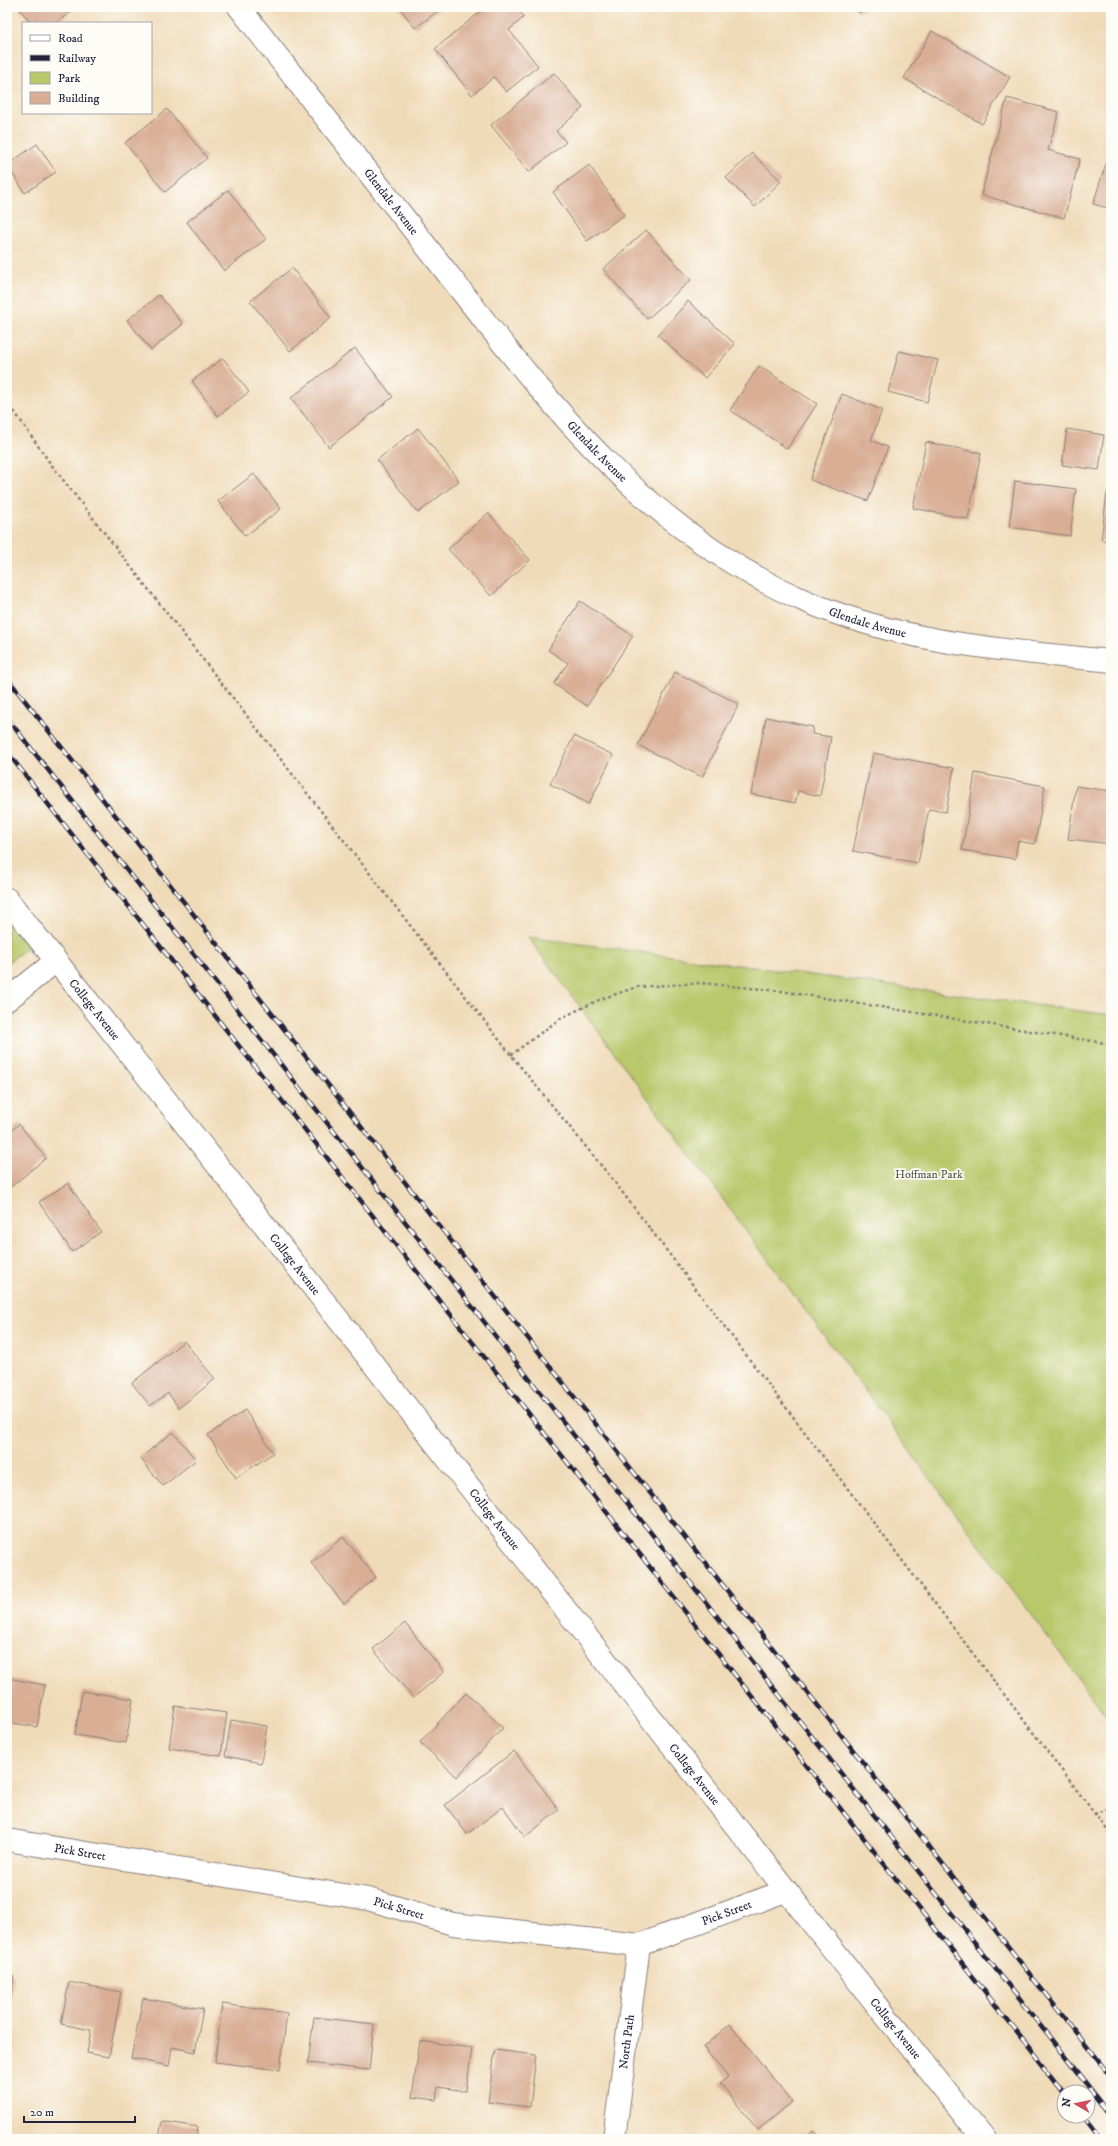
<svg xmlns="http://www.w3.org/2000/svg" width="1118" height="2146" font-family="'IM FELL DW Pica',serif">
	<rect width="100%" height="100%" fill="#fdfcf7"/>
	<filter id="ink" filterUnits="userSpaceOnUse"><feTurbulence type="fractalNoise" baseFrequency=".025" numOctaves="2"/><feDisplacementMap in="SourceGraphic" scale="8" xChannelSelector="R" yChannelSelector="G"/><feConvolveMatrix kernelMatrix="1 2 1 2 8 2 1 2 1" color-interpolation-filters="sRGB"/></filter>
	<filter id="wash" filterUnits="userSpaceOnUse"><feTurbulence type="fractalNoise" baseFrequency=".012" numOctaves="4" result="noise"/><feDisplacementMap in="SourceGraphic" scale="16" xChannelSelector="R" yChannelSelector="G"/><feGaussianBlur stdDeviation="0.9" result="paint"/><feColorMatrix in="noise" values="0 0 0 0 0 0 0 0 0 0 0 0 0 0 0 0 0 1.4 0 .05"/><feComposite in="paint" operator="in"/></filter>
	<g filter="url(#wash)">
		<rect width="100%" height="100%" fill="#f0dbb9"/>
		<g fill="#b8c86a" stroke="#6d7552">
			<path d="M7 921 28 947 7 963Z"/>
			<path d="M528 937 1111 1015V1722Z"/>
		</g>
		<g id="blocks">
			<g fill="#d9ae95">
				<path d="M18 7H77L56 23H31Z"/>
				<path d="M399 7H443L415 28Z"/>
				<path d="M486 7H516L524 17 509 30 538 66 506 92 494 77 472 95 435 49Z"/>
				<path d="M855 7H869L859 13Z"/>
				<path d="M932 31 1010 77 982 124 904 78Z"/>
				<path d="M554 73 583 108 556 131 566 142 529 172 491 125Z"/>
				<path d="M1007 98 1059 112 1048 150 1080 159 1064 218 981 195Z"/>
				<path d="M167 109 207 158 165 192 125 143Z"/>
				<path d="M37 144 56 172 25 193 7 165Z"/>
				<path d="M1111 148V209L1093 204Z"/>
				<path d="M752 153 781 181 755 207 726 178Z"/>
				<path d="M589 165 624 215 587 241 553 192Z"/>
				<path d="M228 190 266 239 224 271 187 222Z"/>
				<path d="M646 230 691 280 647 319 603 269Z"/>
				<path d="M292 268 331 318 290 351 250 301Z"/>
				<path d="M159 295 183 324 151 350 127 320Z"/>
				<path d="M688 301 735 344 705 378 658 335Z"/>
				<path d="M355 348 393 397 329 447 291 398Z"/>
				<path d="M899 351 938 360 927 402 888 392Z"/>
				<path d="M223 358 249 392 218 416 192 381Z"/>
				<path d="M759 366 817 404 787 449 730 410Z"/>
				<path d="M842 394 882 410 871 440 888 447 868 501 810 480Z"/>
				<path d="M418 428 459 481 418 513 377 460Z"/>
				<path d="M1067 429 1104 435 1099 470 1062 465Z"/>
				<path d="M926 442 981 453 968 519 913 508Z"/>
				<path d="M254 474 281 509 245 536 218 501Z"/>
				<path d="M1015 481 1076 489 1070 536 1009 527Z"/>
				<path d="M1107 493 1111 494V541L1101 540Z"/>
				<path d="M488 513 530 560 491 596 448 549Z"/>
				<path d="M580 601 633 636 587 706 554 684 568 663 548 650Z"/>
				<path d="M675 672 739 704 702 777 638 745Z"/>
				<path d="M766 717 813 727 812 734 831 737 820 796 798 791 795 803 751 794Z"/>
				<path d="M574 736 613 755 589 804 550 784Z"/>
				<path d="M873 753 954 768 946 812 929 809 918 863 853 851Z"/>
				<path d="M975 773 1045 786 1035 844 1018 841 1015 859 962 850Z"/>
				<path d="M1076 786 1111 791V844L1068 839Z"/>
				<path d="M19 1124 46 1158 7 1190V1134Z"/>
				<path d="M68 1183 101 1232 72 1252 39 1202Z"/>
				<path d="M184 1341 215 1379 179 1408 168 1393 150 1406 132 1383Z"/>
				<path d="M245 1410 273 1453 236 1478 208 1435Z"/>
				<path d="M173 1432 196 1460 163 1486 140 1458Z"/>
				<path d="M343 1537 376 1577 344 1604 311 1563Z"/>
				<path d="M405 1623 444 1672 413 1698 373 1649Z"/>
				<path d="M7 1678 45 1685 37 1727 7 1722Z"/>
				<path d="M82 1691 133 1699 126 1743 75 1735Z"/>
				<path d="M466 1693 503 1728 457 1777 420 1742Z"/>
				<path d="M175 1706 227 1713 221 1756 169 1748Z"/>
				<path d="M231 1720 267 1726 261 1763 225 1756Z"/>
				<path d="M514 1751 559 1810 525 1837 503 1807 467 1834 445 1805Z"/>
				<path d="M7 1975 14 1976 8 2015H7Z"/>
				<path d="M69 1982 121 1992 109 2057 87 2053 91 2030 61 2024Z"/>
				<path d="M143 1998 203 2009 195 2052 172 2047 169 2066 131 2058Z"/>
				<path d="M222 2004 287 2013 280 2070 215 2062Z"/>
				<path d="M314 2017 374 2024 369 2070 308 2063Z"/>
				<path d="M730 2024 792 2102 758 2130 720 2083 728 2077 703 2047Z"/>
				<path d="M420 2041 472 2048 466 2091 438 2087 436 2100 412 2097Z"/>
				<path d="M495 2050 536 2055 530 2107 488 2102Z"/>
				<path d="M162 2121 198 2127 196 2139H159Z"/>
				<path d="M813 2130 820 2139H802Z"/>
			</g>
		</g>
	</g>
	<g filter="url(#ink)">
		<use href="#blocks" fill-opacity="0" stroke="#897e7a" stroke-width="1"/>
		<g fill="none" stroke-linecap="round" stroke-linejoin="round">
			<g stroke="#897e7a" stroke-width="24">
				<g id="minor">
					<path id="s1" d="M239 7C305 91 371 176 437 260 541 393 643 531 803 600 904 644 1003 650 1111 661"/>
					<path id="s2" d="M7 899C335 1311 655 1729 984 2139"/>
					<path d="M7 1000 56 961"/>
					<path id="s3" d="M7 1840 368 1899 453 1924 639 1945 785 1891"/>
					<path id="s4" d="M614 2139 639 1945"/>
				</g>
			</g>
			<g stroke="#897e7a" stroke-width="2.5" stroke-dasharray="3 3" stroke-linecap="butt">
				<path d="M7 401 50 463 511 1055 613 1180 1111 1835"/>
				<path d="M511 1055 561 1018 601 999 637 987 701 983 781 991 1111 1044"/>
				<path d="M1094 1814 1111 1808"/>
			</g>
			<use href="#minor" stroke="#fff" stroke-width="22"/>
			<g stroke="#22223b" stroke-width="4.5">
				<g id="rail">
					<path d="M7 678 1111 2077"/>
					<path d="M7 718 1111 2115"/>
					<path d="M7 752 1064 2092"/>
					<path d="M1083 2116 1101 2139"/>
				</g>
			</g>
			<use href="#rail" stroke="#fdfcf7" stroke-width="3" stroke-dasharray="9" stroke-linecap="butt"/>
		</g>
	</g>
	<g text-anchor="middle" stroke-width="3.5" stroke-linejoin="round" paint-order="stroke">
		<g font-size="12" fill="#22223b" stroke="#fdfcf7">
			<text dy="4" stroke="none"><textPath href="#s1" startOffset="247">Glendale Avenue</textPath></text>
			<text dy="4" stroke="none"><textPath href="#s1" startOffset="571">Glendale Avenue</textPath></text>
			<text dy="4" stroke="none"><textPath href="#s1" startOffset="895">Glendale Avenue</textPath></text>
			<text dy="4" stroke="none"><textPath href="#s2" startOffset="141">College Avenue</textPath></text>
			<text dy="4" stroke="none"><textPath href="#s2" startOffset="465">College Avenue</textPath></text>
			<text dy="4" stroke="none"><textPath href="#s2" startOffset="789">College Avenue</textPath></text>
			<text dy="4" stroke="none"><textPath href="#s2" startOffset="1113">College Avenue</textPath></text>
			<text dy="4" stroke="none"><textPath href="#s3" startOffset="74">Pick Street</textPath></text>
			<text dy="4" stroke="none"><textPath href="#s3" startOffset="398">Pick Street</textPath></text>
			<text dy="4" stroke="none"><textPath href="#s3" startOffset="735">Pick Street</textPath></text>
			<text dy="4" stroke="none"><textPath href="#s2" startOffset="1437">College Avenue</textPath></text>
			<text dy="4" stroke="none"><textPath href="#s4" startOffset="98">North Path</textPath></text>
		</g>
		<g font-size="12" fill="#565c4b" stroke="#fdfcf7">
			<text x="929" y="1178">Hoffman Park</text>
		</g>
	</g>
	<rect width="1118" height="2146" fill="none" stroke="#fdfcf7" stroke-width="24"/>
	<rect x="22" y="22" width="130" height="92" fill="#fdfcf7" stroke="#a5a5ac"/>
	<rect x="30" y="35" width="20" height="6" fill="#ffffff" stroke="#a5a5ac"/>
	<text x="58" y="42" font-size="12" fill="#22223b">Road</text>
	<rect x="30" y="55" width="20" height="6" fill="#22223b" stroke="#a5a5ac"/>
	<text x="58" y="62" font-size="12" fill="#22223b">Railway</text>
	<rect x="30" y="72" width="20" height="12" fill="#b8c86a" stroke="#a5a5ac"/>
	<text x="58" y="82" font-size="12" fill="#22223b">Park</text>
	<rect x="30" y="92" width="20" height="12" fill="#d9ae95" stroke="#a5a5ac"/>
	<text x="58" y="102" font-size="12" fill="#22223b">Building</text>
	<g transform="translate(1076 2104) rotate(279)"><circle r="19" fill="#fdfcf7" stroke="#a5a5ac"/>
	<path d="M0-3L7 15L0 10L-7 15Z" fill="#d1495b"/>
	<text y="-6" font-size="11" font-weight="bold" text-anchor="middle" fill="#22223b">N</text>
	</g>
	<path d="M24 2116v6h111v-6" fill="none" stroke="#22223b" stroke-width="2"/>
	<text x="30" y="2116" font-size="12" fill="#22223b" stroke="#fdfcf7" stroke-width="3" paint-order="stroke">20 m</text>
</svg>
